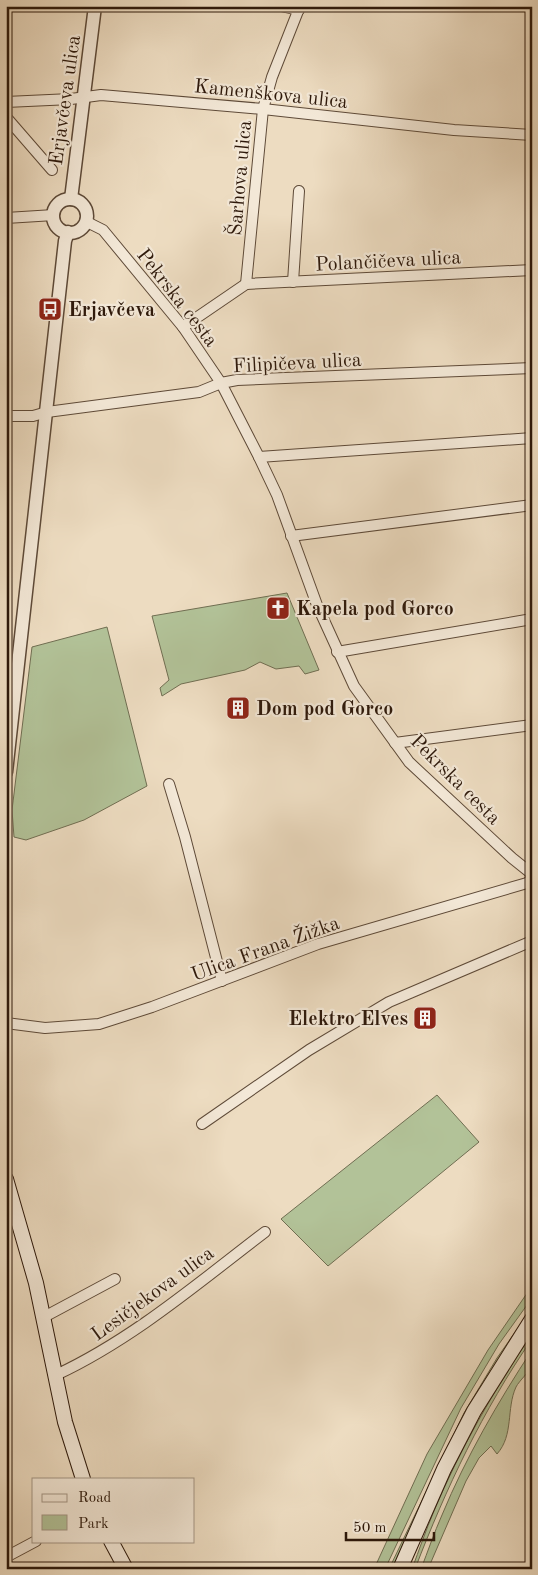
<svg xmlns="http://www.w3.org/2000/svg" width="538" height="1575" font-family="'Old Standard TT',serif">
	<rect width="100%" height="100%" fill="#eddcc1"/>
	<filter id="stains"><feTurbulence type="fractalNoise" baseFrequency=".004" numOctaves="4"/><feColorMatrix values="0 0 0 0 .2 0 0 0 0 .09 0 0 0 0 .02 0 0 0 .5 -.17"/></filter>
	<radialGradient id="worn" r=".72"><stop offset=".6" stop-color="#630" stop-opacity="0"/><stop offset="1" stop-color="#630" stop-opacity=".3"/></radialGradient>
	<g fill="#b2c298" stroke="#706e52">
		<path d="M287 593 319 670 305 674 299 666 276 669 260 662 245 670 181 684 162 696 160 688 169 680 152 616Z"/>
		<path d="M107 627 147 786 84 820 26 840 14 837 12 810 32 647Z"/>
		<path d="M437 1095 479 1142 328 1266 281 1219Z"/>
		<path d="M532 1286V1298L499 1344 461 1408 385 1569H374L427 1454 488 1350Z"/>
		<path d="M532 1308V1314L394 1569H389L464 1413 497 1358Z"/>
		<path d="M532 1334V1339C483 1410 446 1488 415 1569H412C419 1550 426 1530 434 1511 460 1449 494 1390 532 1334Z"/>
		<path d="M532 1350C532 1355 533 1361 532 1366 530 1371 519 1381 516 1387 506 1409 514 1435 497 1454L491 1446 479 1458 466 1481 428 1569H421C428 1551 434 1533 442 1515 466 1457 498 1402 532 1350Z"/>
	</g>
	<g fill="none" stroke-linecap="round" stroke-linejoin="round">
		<g stroke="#5e4a38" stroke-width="12">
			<g id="minor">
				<path d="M281 6 299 10"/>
				<path d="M6 102 71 99 101 95 263 109 454 130 532 135"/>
				<path d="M6 117 52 170"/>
				<path d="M6 218 54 215"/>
				<path d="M87 222 103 230 183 327 221 383 259 457 277 495 317 605 354 686 409 762 512 858 532 874"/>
				<path d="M293 282 299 191"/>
				<path d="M246 284 532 270"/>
				<path d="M246 284 263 109 272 77 300 6"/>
				<path d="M183 327 246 284"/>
				<path d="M6 416H33L47 412 199 392 221 383 237 380 532 368"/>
				<path d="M259 457 532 438"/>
				<path d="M291 536 532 505"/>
				<path d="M337 652 532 619"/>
				<path d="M395 743 532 725"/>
				<path d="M169 784 185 837 222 981"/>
				<path d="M6 1023 45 1028 99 1024 152 1007 318 944 527 883 532 879"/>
				<path d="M202 1124 309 1050 389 1002 532 941"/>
				<path d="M44 1317 115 1279"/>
				<path d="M56 1375C133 1339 198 1283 265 1232"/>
				<path d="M6 1557 36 1541"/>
			</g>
		</g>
		<g stroke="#5e4a38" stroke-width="15">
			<g id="tertiary">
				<path d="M71 199 95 6"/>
				<circle cx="70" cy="216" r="17"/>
				<path d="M6 772 65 241 68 232"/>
			</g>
		</g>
		<g stroke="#2e190b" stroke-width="16">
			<g id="secondary">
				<path d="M6 1179 36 1283 65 1422 83 1479"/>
				<path d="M111 1541 126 1569"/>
				<path d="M400 1569 444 1469 474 1411 532 1319"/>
			</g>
		</g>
		<use href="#minor" stroke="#f3e8d7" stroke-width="10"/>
		<use href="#tertiary" stroke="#f3e8d7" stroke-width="12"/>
		<use href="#secondary" stroke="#f3e8d7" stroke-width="14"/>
	</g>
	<defs>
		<g id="bus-square" transform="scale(1.25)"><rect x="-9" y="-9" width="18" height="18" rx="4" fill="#8f2418" stroke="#f3e8d7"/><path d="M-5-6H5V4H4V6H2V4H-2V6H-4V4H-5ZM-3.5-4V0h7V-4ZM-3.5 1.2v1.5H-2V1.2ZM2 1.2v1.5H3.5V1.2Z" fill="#fff"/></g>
		<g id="church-square" transform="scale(1.25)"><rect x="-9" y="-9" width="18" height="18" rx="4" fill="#8f2418" stroke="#f3e8d7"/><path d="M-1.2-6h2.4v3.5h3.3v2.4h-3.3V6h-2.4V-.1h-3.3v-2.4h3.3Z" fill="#fff"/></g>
		<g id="building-square" transform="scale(1.25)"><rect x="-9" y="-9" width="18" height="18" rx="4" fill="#8f2418" stroke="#f3e8d7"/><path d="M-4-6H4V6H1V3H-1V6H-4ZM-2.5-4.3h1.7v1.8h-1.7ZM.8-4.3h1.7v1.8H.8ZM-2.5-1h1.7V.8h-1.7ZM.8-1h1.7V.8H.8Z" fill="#fff"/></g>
	</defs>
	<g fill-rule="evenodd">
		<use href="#bus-square" x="50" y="309"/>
		<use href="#church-square" x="278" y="608"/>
		<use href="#building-square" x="238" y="708"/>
		<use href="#building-square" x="425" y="1018"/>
	</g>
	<g text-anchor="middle" stroke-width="4.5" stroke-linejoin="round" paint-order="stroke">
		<g font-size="20" fill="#2e190b" stroke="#f3e8d7">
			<text transform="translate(271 93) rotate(6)" y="7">Kamenškova ulica</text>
			<text transform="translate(64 100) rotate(-82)" y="7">Erjavčeva ulica</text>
			<text transform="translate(239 178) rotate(-85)" y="7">Šarhova ulica</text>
			<text transform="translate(388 260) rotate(-3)" y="7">Polančičeva ulica</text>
			<text transform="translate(178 297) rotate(52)" y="7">Pekrska cesta</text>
			<text transform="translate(297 362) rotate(-3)" y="7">Filipičeva ulica</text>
			<text transform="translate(456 779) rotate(45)" y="7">Pekrska cesta</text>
			<text transform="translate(265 948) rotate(-20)" y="7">Ulica Frana Žižka</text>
			<text transform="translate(152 1293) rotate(-36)" y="7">Lesičjekova ulica</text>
		</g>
		<g font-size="20" font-weight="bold" fill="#2e190b" stroke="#f3e8d7" text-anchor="start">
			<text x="68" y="316">Erjavčeva</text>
			<text x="296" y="615">Kapela pod Gorco</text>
			<text x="256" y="715">Dom pod Gorco</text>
			<text x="408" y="1025" text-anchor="end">Elektro Elves</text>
		</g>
	</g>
	<rect width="538" height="1575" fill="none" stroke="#eddcc1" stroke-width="25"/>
	<rect x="8" y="8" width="523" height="1560" fill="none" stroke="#2e190b" stroke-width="2.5"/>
	<rect x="12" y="12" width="513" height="1550" fill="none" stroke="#2e190b"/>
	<rect x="32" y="1478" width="162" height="65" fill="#f3e8d7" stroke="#a49585"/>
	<rect x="42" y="1494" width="25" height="8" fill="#f3e8d7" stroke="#a49585"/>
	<text x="78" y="1502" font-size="15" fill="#2e190b">Road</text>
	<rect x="42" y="1515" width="25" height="15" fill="#b2c298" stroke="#a49585"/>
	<text x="78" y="1528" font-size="15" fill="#2e190b">Park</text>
	<path d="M346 1532v8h88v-8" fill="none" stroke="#2e190b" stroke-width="2.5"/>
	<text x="353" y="1532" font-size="15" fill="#2e190b" stroke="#f3e8d7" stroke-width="4" paint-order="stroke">50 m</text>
	<rect width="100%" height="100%" filter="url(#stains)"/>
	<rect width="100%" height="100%" fill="url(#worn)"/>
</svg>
